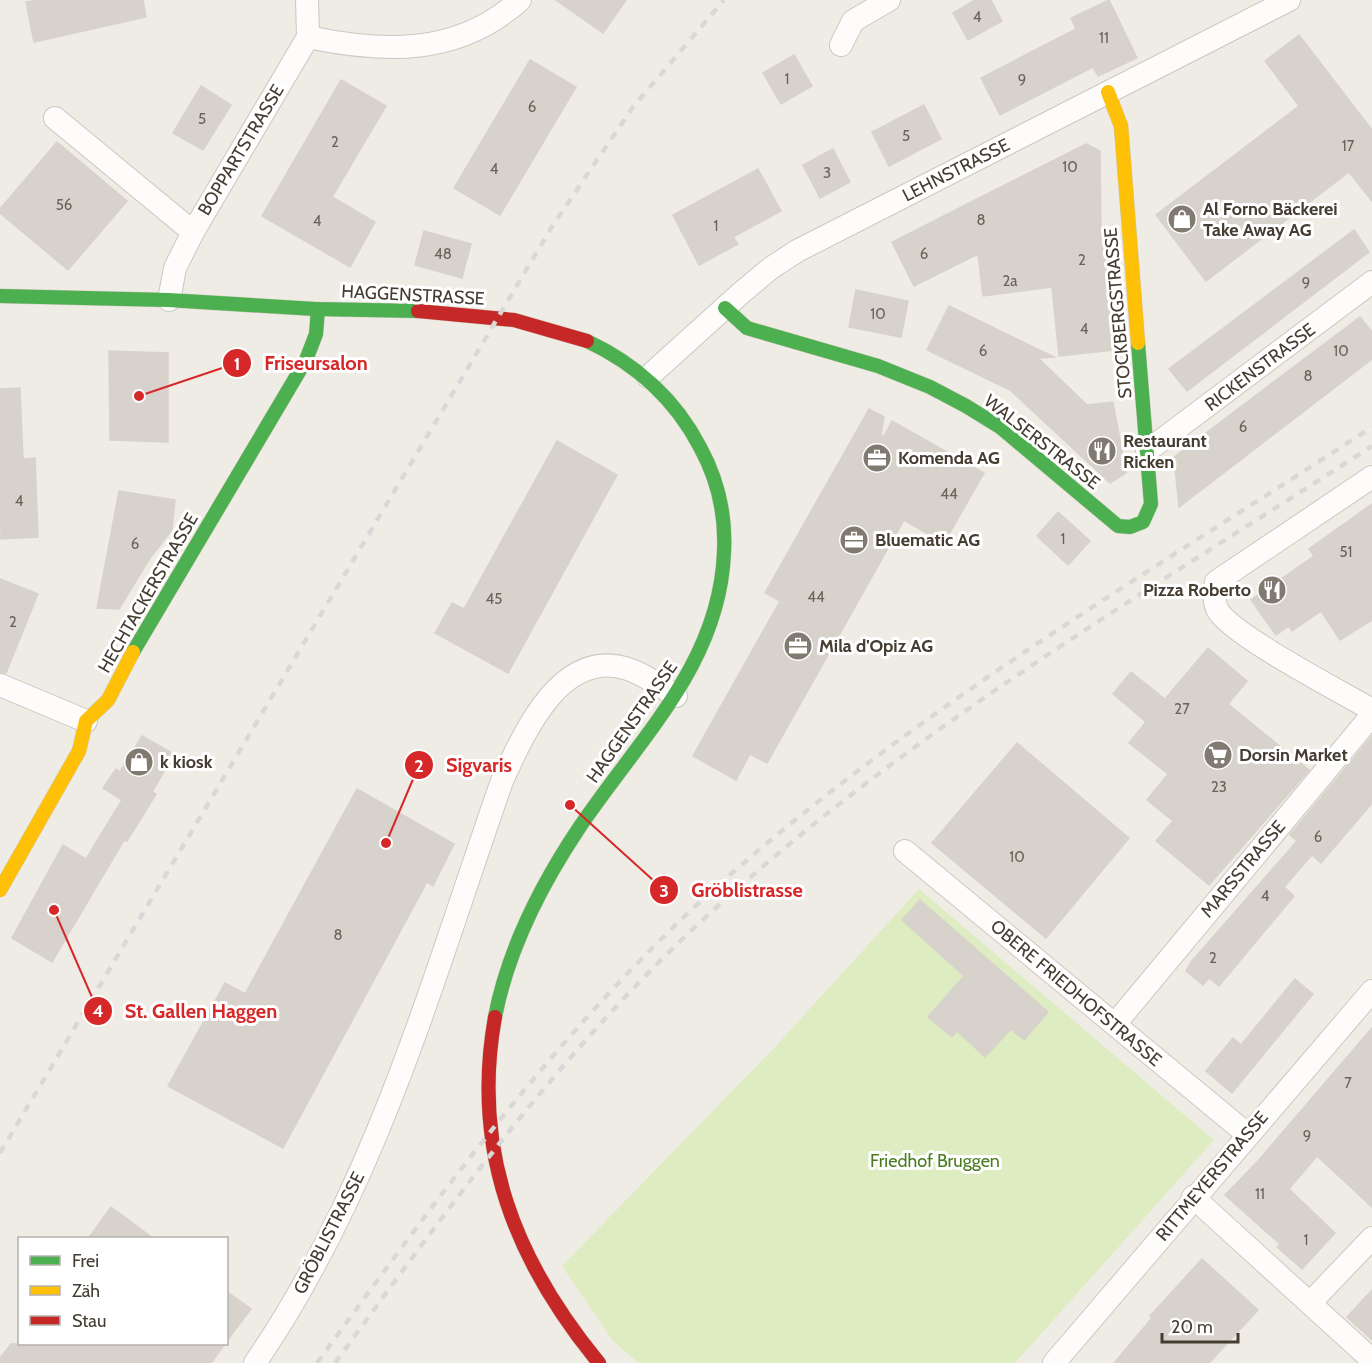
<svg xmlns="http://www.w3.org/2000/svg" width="1372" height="1363" font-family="Cabin,sans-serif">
	<rect width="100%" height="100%" fill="#efece5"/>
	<path fill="#deecc2" d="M919 889 1214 1140 1015 1363H639L613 1341 562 1266 774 1048Z"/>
	<g fill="#d7d3cc" stroke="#d7d2cb" stroke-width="1.5">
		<path d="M37 0H143L146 17 34 42 26 2Z"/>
		<path d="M556 0H626L603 33Z"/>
		<path d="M975 0H991L1002 21 968 40 953 13Z"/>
		<path d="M1109 0 1137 58 1098 76 1093 67 1000 115 981 78 1076 29 1071 18Z"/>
		<path d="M1299 35 1372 130V201L1349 172 1206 281 1156 215 1299 106 1265 61Z"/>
		<path d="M794 55 812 86 781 104 763 73Z"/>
		<path d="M530 60 576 87 500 215 454 188Z"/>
		<path d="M341 80 386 106 332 197 375 222 350 267 262 216Z"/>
		<path d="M201 86 231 105 203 150 173 133Z"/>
		<path d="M924 105 941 139 889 166 872 132Z"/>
		<path d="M57 142 127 201 68 270 0 213V209Z"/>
		<path d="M1086 144 1100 151 1101 235H1105L1114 350 1059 356 1052 287 983 296 978 254 914 286 892 242Z"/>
		<path d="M833 149 850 182 820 198 803 165Z"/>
		<path d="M758 169 781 211 733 237 738 244 699 265 673 215Z"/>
		<path d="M1354 230 1369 252 1187 391 1169 369Z"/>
		<path d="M424 231 471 244 462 278 415 265Z"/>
		<path d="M856 290 908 301 901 337 849 327Z"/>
		<path d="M949 306 1054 357 1038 358 1087 405 1113 402 1126 473 1110 483 1010 390 927 350Z"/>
		<path d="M1360 317 1372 332V359L1179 507 1174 457Z"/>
		<path d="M109 351 168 353V442L110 440Z"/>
		<path d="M20 388 23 459 35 458 38 537 1 539 0 389Z"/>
		<path d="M869 409 884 417 881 435 884 436 892 421 984 473 944 543 904 520 767 763 750 754 736 780 693 756 780 601 765 593Z"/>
		<path d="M557 441 617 475 508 673 435 633 452 603 464 609Z"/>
		<path d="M119 491 175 500 172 530 150 558 119 609 97 608Z"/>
		<path d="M1372 504V620L1340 640 1321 611 1292 631 1289 626 1276 635 1251 600 1314 556 1309 549Z"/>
		<path d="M1058 512 1090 541 1068 565 1037 536Z"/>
		<path d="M0 579 38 594 6 673 0 672Z"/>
		<path d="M1208 648 1247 681 1228 704 1309 770 1209 885 1156 841 1173 821 1147 800 1168 774 1129 743 1146 722 1113 694 1131 672 1165 699Z"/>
		<path d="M142 736 174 754 152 792 156 794 127 841 124 840 52 962 12 938 63 845 86 859 122 800 103 788 116 769 120 772Z"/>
		<path d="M1372 736V803L1321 863 1312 855 1284 887 1294 896 1219 986 1209 978 1203 985 1186 971 1191 962 1297 841 1290 835Z"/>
		<path d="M1017 743 1129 838 1046 938 932 843Z"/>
		<path d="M357 789 454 844 433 886 427 882 283 1148 168 1086 225 983 245 994Z"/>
		<path d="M920 900 1048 1012 1024 1040 1011 1029 985 1057 957 1031 952 1037 928 1017 964 976 902 920Z"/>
		<path d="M1295 979 1313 994 1232 1093 1206 1071 1233 1038 1241 1045Z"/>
		<path d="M1372 1028V1207L1317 1156 1289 1189 1335 1233 1302 1269 1277 1247 1280 1244 1225 1195 1258 1161Z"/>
		<path d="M111 1207 154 1239H88Z"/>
		<path d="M1202 1259 1258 1310 1209 1363H1114L1152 1318 1150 1316Z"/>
		<path d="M1372 1290V1340L1347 1317Z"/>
		<path d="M226 1291 251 1309 226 1342Z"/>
		<path d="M11 1344H225L211 1363H0V1358Z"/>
	</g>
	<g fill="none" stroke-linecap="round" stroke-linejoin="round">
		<g stroke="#cbc8c1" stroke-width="24">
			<g id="street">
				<path d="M308 37C384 53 458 56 520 0"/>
				<path d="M841 45 853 21 889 0"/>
				<path d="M55 118 193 232"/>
				<path d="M169 300 175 268 193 232 308 37 307 0"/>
				<path d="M648 377 741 293 771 268 797 251 1289 0"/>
				<path d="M1147 451 1372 282"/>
				<path d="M1372 477 1216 582C1214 591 1213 599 1217 609 1229 634 1342 692 1372 710"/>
				<path d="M0 685 86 721"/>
				<path d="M905 851 1247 1134"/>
				<path d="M1115 1024 1372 715"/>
				<path d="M1193 1197 1372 1360"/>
				<path d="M1311 1302 1372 1238"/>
				<path d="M255 1363C376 1187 432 980 502 781 524 733 561 647 628 669 645 675 661 686 676 696"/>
				<path d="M1054 1363 1372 991"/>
			</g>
		</g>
		<g stroke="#d0cabc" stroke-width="15">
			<g id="fast">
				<path d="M0 296 168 300 315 309 418 311"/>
				<path d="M725 308 747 328 878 366 930 387 966 406 1000 427 1118 526 1130 527 1143 522 1151 504 1138 343"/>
				<path d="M133 652 306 360 316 334 318 309"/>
				<path d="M495 1017C508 949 541 885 579 828 638 740 720 664 724 552 726 515 718 480 700 447 675 399 636 364 587 341"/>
			</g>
		</g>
		<g stroke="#d0cabc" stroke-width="15">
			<g id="slow">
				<path d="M1108 92 1121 126 1138 343"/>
				<path d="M0 890 79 751 86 721 108 700 133 652"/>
			</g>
		</g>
		<g stroke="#d0cabc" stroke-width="15">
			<g id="jam">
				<path d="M418 311 514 320 587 341"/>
				<path d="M495 1017C471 1150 515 1261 599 1363"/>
			</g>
		</g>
		<use href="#street" stroke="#fdfcfb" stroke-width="22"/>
		<use href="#fast" stroke="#4caf50" stroke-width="14"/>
		<use href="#slow" stroke="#ffc107" stroke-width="14"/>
		<use href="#jam" stroke="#c62828" stroke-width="14"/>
		<g stroke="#d8d8d7" stroke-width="4.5" stroke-dasharray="8 8" stroke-linecap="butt">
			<path d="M0 1153 553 225 633 107 724 0"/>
			<path d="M317 1363C435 1201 553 1038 701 901 903 716 1143 577 1372 427"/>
			<path d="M335 1363C437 1223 539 1082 662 959 870 753 1127 605 1372 446"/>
		</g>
	</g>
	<defs>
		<g id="shop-disc" transform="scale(1.5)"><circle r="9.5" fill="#807a71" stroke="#fff"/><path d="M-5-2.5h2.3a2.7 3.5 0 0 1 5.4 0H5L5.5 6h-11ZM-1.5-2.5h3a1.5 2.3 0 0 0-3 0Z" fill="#fff"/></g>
		<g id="restaurant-disc" transform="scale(1.5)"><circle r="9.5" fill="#807a71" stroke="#fff"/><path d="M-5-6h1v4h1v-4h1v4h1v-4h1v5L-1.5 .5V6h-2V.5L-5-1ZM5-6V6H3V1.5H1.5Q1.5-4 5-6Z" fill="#fff"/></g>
		<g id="office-disc" transform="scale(1.5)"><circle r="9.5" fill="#807a71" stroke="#fff"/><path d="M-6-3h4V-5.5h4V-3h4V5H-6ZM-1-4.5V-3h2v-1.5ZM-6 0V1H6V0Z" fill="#fff"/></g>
		<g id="supermarket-disc" transform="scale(1.5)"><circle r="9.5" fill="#807a71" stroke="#fff"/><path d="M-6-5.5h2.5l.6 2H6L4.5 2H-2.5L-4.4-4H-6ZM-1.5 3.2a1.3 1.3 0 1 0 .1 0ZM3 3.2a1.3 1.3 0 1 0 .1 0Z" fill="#fff"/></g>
	</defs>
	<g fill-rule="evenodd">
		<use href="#shop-disc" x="1182" y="219"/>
		<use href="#restaurant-disc" x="1102" y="451"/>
		<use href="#office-disc" x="877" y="458"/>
		<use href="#office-disc" x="854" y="540"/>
		<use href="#restaurant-disc" x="1272" y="590"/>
		<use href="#office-disc" x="798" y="646"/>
		<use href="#supermarket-disc" x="1218" y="755"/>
		<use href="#shop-disc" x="139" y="762"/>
	</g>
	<g text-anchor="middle" stroke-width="6" stroke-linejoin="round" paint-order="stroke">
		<g font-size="15" fill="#6b635a">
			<text x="977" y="22">4</text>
			<text x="1104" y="43">11</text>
			<text x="787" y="84">1</text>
			<text x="1022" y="85">9</text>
			<text x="532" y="112">6</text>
			<text x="202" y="124">5</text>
			<text x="906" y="141">5</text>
			<text x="335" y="147">2</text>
			<text x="1348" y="151">17</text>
			<text x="1070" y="172">10</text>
			<text x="494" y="174">4</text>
			<text x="827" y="178">3</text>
			<text x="64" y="210">56</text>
			<text x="981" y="225">8</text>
			<text x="317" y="226">4</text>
			<text x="716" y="231">1</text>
			<text x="443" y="259">48</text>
			<text x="924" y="259">6</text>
			<text x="1082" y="265">2</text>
			<text x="1010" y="286">2a</text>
			<text x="1306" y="288">9</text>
			<text x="878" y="319">10</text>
			<text x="1084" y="334">4</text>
			<text x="983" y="356">6</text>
			<text x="1341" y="356">10</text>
			<text x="1308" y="381">8</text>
			<text x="1243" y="432">6</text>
			<text x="949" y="499">44</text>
			<text x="19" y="506">4</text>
			<text x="1063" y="544">1</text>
			<text x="135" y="549">6</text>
			<text x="1346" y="557">51</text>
			<text x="816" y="602">44</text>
			<text x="494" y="604">45</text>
			<text x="13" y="627">2</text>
			<text x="1182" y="714">27</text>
			<text x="1219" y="792">23</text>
			<text x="1318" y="842">6</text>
			<text x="1017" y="862">10</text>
			<text x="1265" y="901">4</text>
			<text x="338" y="940">8</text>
			<text x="1213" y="963">2</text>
			<text x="1348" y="1088">7</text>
			<text x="1307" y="1141">9</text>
			<text x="1260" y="1199">11</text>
			<text x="1306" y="1245">1</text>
		</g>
		<g font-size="18" fill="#453c32" stroke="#fff">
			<text transform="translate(241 150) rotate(-59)" y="6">BOPPARTSTRASSE</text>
			<text transform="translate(956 170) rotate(-27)" y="6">LEHNSTRASSE</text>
			<text transform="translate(413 295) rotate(3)" y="6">HAGGENSTRASSE</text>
			<text transform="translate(1118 313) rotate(-95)" y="6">STOCKBERGSTRASSE</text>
			<text transform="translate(1260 367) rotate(-37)" y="6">RICKENSTRASSE</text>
			<text transform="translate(1042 442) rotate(38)" y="6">WALSERSTRASSE</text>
			<text transform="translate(148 593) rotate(-60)" y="6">HECHTACKERSTRASSE</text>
			<text transform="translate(632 722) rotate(-55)" y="6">HAGGENSTRASSE</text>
			<text transform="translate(1243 869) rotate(-50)" y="6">MARSSTRASSE</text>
			<text transform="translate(1076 993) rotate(40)" y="6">OBERE FRIEDHOFSTRASSE</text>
			<text transform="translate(1212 1176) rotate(-50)" y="6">RITTMEYERSTRASSE</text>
			<text transform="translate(329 1233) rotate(-63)" y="6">GRÖBLISTRASSE</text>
		</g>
		<g font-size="18" font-weight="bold" fill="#453c32" stroke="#fff" text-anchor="start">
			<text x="1203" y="215">Al Forno Bäckerei<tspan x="1203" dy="21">Take Away AG</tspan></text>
			<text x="1123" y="447">Restaurant<tspan x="1123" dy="21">Ricken</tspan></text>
			<text x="898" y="464">Komenda AG</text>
			<text x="875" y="546">Bluematic AG</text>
			<text x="1251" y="596" text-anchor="end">Pizza Roberto</text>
			<text x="819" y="652">Mila d'Opiz AG</text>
			<text x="1239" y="761">Dorsin Market</text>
			<text x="160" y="768">k kiosk</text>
		</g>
		<g font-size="18" fill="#497c20" stroke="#fff">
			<text x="935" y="1167">Friedhof Bruggen</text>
		</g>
	</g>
	<path fill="none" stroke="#d62828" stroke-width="2" d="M139 396L237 363M386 843L419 765M570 805L664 890M54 910L98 1011"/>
	<g fill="#d62828" stroke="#fff" stroke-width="2">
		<circle cx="139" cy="396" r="6"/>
		<circle cx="386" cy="843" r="6"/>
		<circle cx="570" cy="805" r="6"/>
		<circle cx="54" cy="910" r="6"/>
		<circle cx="237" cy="363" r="15"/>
		<circle cx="419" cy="765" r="15"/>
		<circle cx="664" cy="890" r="15"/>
		<circle cx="98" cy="1011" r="15"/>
	</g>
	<g font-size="18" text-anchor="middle" font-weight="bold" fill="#fff">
		<text x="237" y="370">1</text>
		<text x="419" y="772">2</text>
		<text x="664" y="897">3</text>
		<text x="98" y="1017">4</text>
	</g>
	<g font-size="20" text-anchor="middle" font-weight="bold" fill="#d62828" stroke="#fff" stroke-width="6" stroke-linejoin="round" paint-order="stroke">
		<text x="316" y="370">Friseursalon</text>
		<text x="479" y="772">Sigvaris</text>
		<text x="747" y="897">Gröblistrasse</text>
		<text x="201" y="1018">St. Gallen Haggen</text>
	</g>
	<rect x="18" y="1237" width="210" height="108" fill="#ffffff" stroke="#b5b1ad" stroke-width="1.5"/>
	<rect x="30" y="1256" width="30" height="9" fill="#4caf50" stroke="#b5b1ad" stroke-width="1.5"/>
	<text x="72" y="1267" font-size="18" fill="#453c32">Frei</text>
	<rect x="30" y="1286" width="30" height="9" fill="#ffc107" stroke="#b5b1ad" stroke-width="1.5"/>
	<text x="72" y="1297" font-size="18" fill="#453c32">Zäh</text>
	<rect x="30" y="1316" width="30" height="9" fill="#c62828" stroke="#b5b1ad" stroke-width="1.5"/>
	<text x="72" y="1327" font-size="18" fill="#453c32">Stau</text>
	<path d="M1162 1333v9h76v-9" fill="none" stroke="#453c32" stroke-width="3"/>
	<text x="1171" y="1333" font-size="18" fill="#453c32" stroke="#ffffff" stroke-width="4.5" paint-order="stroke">20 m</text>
</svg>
